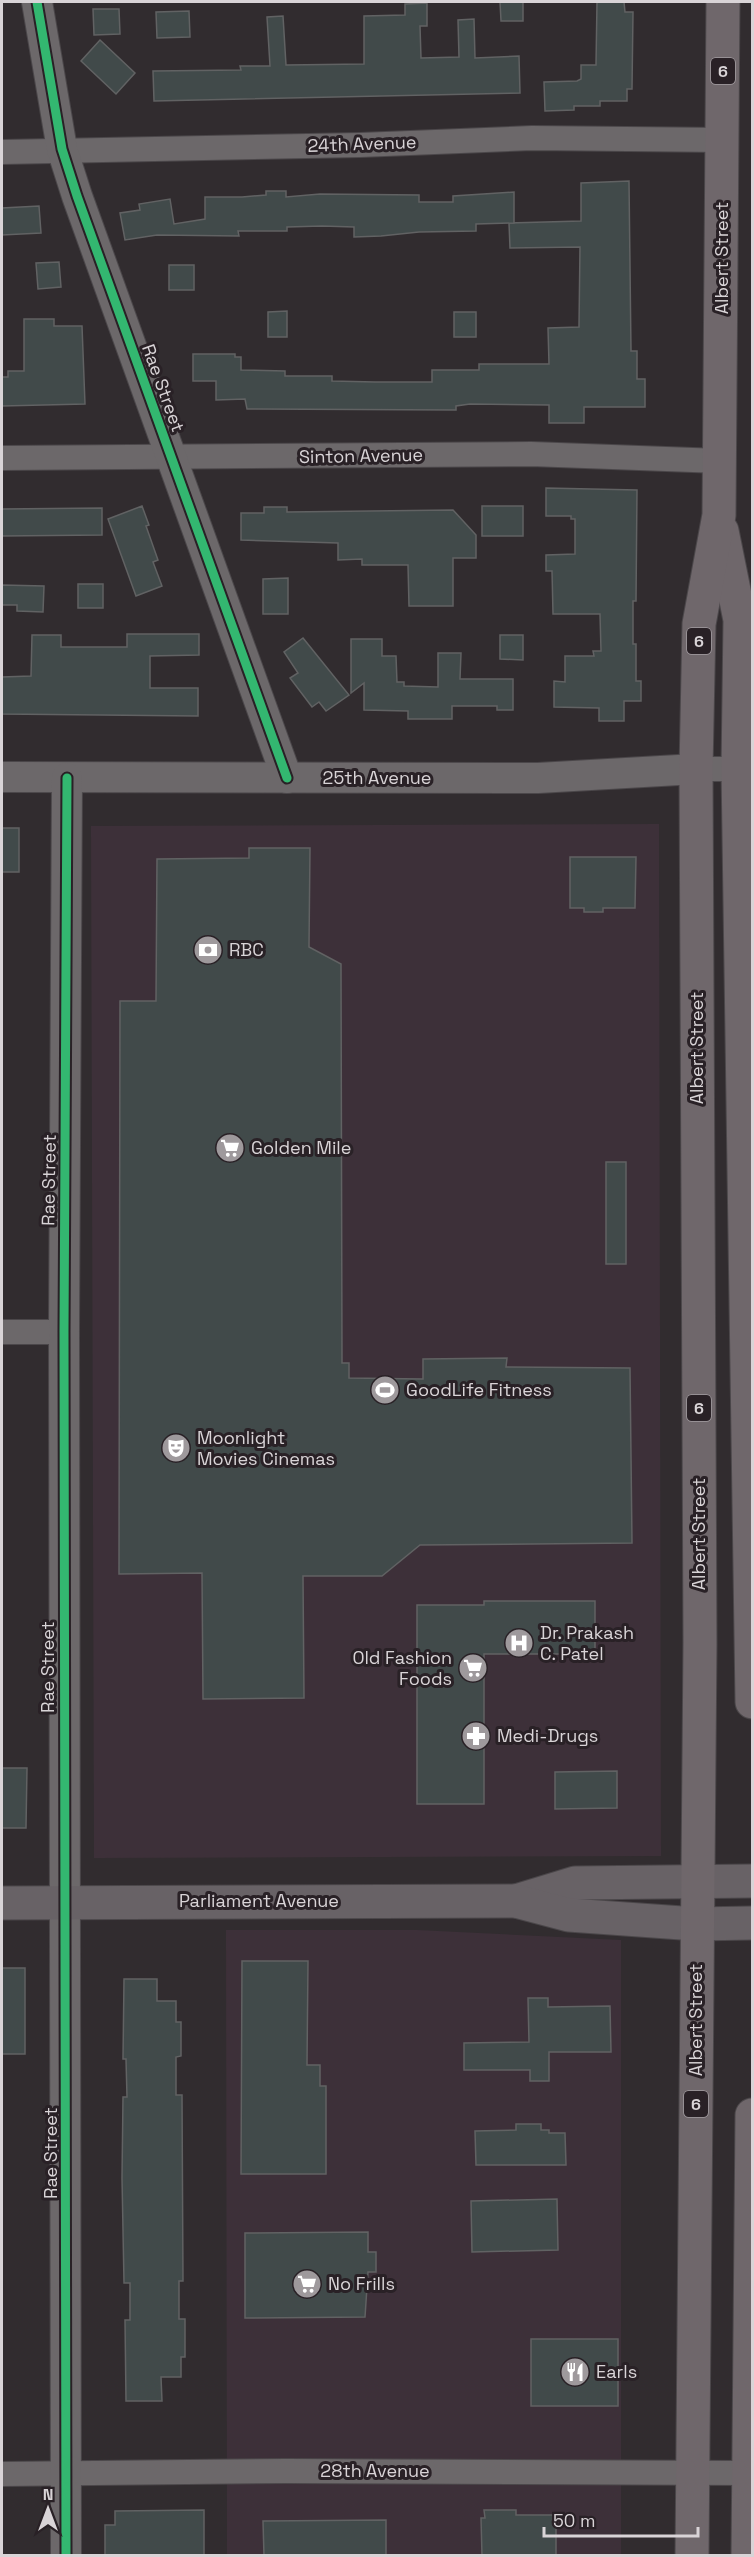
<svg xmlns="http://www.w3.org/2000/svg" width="754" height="2557" font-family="'Space Grotesk',sans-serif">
	<rect width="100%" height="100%" fill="#312c2f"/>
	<g fill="#3d3039">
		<path d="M659 824 661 1856 94 1858 91 826Z"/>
		<path d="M226 1930H417L621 1940V2555H227Z"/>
	</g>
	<g fill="#414a4a" stroke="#616263" stroke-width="1.5">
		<path d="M500 2H523V21H501Z"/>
		<path d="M597 2H624L625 12H633L632 89H627V101H600V106H574V110L545 111 544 82 577 81 581 79V65H596Z"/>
		<path d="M427 3V26H420L421 58 459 57 458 20 474 19 475 58 519 56 520 93 154 101 153 71 241 70 240 66H270L267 17 283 16 286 65 364 64V16L405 15V4Z"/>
		<path d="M93 9H119L120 34 94 35Z"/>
		<path d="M189 11 190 37 157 38 156 12Z"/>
		<path d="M100 40 135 73 116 94 81 61Z"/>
		<path d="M629 181 631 351H637V379H645V407H584V423H549V405L470 404 456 406V410L247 409 245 399 216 400V381H193V354H235V357H241V370L285 371V376H332V381L375 382H432V370H479V364H549L548 328 579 327 580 247 510 248 509 223 581 221V183Z"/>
		<path d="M266 191H286V197L320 194 419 195V202H453V196L514 192V223L476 224V231L419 232 381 236 354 237V227L322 226 287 227V231H238L239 236 157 235 125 240 120 213 140 210 139 204 170 199 174 224 205 219V197H242L266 195Z"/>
		<path d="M39 206 41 233 2 235V208Z"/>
		<path d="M59 262 61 287 38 289 36 263Z"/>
		<rect x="169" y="265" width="25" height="25"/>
		<path d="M287 311V337H268V312Z"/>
		<rect x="454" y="312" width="22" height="25"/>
		<path d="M24 319H54V326H82L85 404 2 406V377H8V371H24Z"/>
		<path d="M546 488 637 490 636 601H633V644H636V681H641V701H624V721H599V708L554 707V681L565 682V656H594L593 651H601L600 614H553L552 571H546V555L575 554V519H571V516H546Z"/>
		<path d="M142 506 149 525 146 526 158 560 153 562 162 586 136 596 108 519Z"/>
		<rect x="482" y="506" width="41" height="30"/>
		<path d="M264 507H287V512L453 510 476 535V558H453V606H409L408 565H362V559L338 560V543L241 540V513H264Z"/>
		<path d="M102 508V535L2 536V509Z"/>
		<path d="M288 578V614H263V579Z"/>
		<rect x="78" y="584" width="25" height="24"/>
		<path d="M2 585 44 586 43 612 17 611V605H2Z"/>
		<path d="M127 634H199V655L150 656V688H198V716L2 714V677L31 676 32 635H61V647H127Z"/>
		<path d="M500 635H523V660L500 659Z"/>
		<path d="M303 638 349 695 326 711 319 702 312 707 290 678 298 673 284 652Z"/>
		<path d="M351 639H382V656H396L397 682H404V686L438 687V653H461L460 679H513V710H497V706H452V719H408V711L364 710V683L351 693Z"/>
		<rect x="2" y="828" width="17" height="44"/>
		<path d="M249 848H310L309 947 341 964 342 1363H349V1378L423 1379V1359L507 1358 506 1367 630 1368 632 1543 420 1545 382 1576H303L304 1698 203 1699 202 1573 119 1574 120 1001H156L157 859 249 858Z"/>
		<path d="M570 857H636L635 908H603V912H584V908H570Z"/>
		<rect x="606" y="1162" width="20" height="102"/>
		<path d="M484 1601H595V1654H484V1804H417V1605H484Z"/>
		<path d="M2 1768H27L26 1828H2Z"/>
		<path d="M617 1771V1808L555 1809V1772Z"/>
		<path d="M242 1961H308L307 2065H320V2086H326V2174H241Z"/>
		<rect x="2" y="1968" width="23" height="86"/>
		<path d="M124 1979H157V2001H176V2022H181V2056L176 2057V2095H182L183 2281H179V2319H185V2357H181V2377H161L162 2401H126L125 2320H130V2283H124L122 2178 123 2097H127L126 2059H123Z"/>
		<path d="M528 1998H548V2007L610 2006 611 2052H549V2081H530V2070H464V2043L529 2042Z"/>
		<path d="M516 2124H541V2130H549V2133H565L566 2165H476L475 2131 516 2130Z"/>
		<path d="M557 2199 558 2250 472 2252 471 2201Z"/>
		<path d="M368 2232V2252H376V2272H368L365 2317 245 2318V2233Z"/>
		<rect x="531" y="2339" width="87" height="67"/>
		<path d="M204 2510V2556H105V2525H115V2511Z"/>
		<path d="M484 2510H516V2515H556V2556H482L481 2518H485Z"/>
		<path d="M386 2520V2556H264L263 2521Z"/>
	</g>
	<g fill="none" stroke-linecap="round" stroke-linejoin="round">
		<g stroke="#4b474a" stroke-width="26">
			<g id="minor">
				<path d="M2 152 360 145 532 138 723 140"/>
				<path d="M2 458 531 454 720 461"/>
				<path d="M696 769H752"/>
				<path d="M2 1332H64"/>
				<path d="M2 2474 286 2471 749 2473"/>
			</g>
		</g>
		<g stroke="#4b474a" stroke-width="32">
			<g id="tertiary">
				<path d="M37 2 62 149 77 196 287 778"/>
				<path d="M2 777 538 778 696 769"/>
				<path d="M66 2556 64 1332 67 778"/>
			</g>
		</g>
		<g stroke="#4b474a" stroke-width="35">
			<g id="secondary">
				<path d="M516 1901 575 1883 752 1881"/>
				<path d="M2 1903 516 1901 569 1915 696 1924 752 1923"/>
			</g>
		</g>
		<g stroke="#4b474a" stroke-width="35">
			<g id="primary">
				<path d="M722 531 740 620 738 769 752 1702"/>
				<path d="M692 2556 700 1643 696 769 699 624 719 515 723 2"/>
				<path d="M748 2556 752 2115"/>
			</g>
		</g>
		<use href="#minor" stroke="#6c686a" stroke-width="24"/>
		<use href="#tertiary" stroke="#6c686a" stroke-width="30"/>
		<use href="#secondary" stroke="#686266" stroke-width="33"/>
		<use href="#primary" stroke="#6f676b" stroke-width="33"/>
		<g stroke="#292126" stroke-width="13">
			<g id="cycleway">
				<path d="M37 2 62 149 77 196 287 778"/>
				<path d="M66 2556 64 1332 67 778"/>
			</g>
		</g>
		<use href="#cycleway" stroke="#33b770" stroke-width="9"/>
	</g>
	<defs>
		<g id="bank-disc" transform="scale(1.5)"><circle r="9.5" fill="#9e999c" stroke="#292126"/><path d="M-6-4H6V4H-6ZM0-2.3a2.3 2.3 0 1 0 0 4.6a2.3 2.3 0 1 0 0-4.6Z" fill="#fff"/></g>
		<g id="supermarket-disc" transform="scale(1.5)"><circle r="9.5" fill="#9e999c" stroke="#292126"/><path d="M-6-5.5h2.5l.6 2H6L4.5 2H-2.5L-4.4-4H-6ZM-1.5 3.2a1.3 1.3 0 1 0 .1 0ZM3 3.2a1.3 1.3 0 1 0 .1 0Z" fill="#fff"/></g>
		<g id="stadium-disc" transform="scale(1.5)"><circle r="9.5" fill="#9e999c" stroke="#292126"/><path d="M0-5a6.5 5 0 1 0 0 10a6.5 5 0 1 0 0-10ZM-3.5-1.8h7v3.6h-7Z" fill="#fff"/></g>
		<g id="theatre-disc" transform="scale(1.5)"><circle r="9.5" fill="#9e999c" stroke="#292126"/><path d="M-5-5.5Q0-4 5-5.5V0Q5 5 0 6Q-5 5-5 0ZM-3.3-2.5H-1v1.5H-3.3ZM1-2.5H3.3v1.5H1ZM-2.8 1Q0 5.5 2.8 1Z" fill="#fff"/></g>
		<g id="hospital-disc" transform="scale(1.5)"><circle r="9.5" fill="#9e999c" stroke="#292126"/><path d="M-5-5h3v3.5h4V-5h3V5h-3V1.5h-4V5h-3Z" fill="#fff"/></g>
		<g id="pharmacy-disc" transform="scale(1.5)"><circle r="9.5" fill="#9e999c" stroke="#292126"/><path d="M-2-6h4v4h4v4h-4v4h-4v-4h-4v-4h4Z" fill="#fff"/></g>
		<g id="restaurant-disc" transform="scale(1.5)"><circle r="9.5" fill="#9e999c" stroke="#292126"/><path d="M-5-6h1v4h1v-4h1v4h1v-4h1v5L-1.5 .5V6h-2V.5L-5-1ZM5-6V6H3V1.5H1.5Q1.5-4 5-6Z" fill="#fff"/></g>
	</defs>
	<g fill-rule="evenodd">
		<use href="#bank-disc" x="208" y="950"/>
		<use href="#supermarket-disc" x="230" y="1148"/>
		<use href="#stadium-disc" x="385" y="1390"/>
		<use href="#theatre-disc" x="176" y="1448"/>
		<use href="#hospital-disc" x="519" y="1643"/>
		<use href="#supermarket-disc" x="473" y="1668"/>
		<use href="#pharmacy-disc" x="476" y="1736"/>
		<use href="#supermarket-disc" x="307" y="2284"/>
		<use href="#restaurant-disc" x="575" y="2372"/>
	</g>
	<g text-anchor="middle" stroke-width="6" stroke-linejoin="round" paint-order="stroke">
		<g fill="#292126" stroke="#a49ea2" stroke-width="1.5">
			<rect x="711" y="58" width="24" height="26" rx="4.5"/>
			<rect x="687" y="628" width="24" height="26" rx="4.5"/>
			<rect x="687" y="1395" width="24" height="26" rx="4.5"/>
			<rect x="684" y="2091" width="24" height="26" rx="4.5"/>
		</g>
		<g font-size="16" font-weight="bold" fill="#d9d4d7">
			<text x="723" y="77">6</text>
			<text x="699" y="647">6</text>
			<text x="699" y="1414">6</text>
			<text x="696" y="2110">6</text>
		</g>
		<g font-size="18" fill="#d9d4d7" stroke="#292126">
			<text transform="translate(362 144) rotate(-2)" y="6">24th Avenue</text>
			<text transform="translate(722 258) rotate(-90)" y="6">Albert Street</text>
			<text transform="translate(163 388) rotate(70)" y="6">Rae Street</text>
			<text transform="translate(361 456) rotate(-1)" y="6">Sinton Avenue</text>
			<text x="377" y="784">25th Avenue</text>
			<text transform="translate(697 1048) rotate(-90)" y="6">Albert Street</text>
			<text transform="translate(49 1180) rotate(-89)" y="6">Rae Street</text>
			<text transform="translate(699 1534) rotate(-90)" y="6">Albert Street</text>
			<text transform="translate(48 1667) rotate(-90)" y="6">Rae Street</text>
			<text x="259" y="1907">Parliament Avenue</text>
			<text transform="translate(696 2020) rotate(-90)" y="6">Albert Street</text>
			<text transform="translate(51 2153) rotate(-90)" y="6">Rae Street</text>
			<text x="375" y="2477">28th Avenue</text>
		</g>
		<g font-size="18" fill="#d9d4d7" stroke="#292126" text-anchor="start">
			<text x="229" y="956">RBC</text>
			<text x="251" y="1154">Golden Mile</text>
			<text x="406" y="1396">GoodLife Fitness</text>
			<text x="197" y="1444">Moonlight<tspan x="197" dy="21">Movies Cinemas</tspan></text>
			<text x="540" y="1639">Dr. Prakash<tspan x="540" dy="21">C. Patel</tspan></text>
			<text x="452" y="1664" text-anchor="end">Old Fashion<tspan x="452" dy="21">Foods</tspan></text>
			<text x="497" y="1742">Medi-Drugs</text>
			<text x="328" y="2290">No Frills</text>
			<text x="596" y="2378">Earls</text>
		</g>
	</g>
	<rect width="754" height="2557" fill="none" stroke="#d9d4d7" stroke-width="6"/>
	<g transform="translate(48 2509)" stroke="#292126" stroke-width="4.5" paint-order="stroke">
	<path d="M0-4.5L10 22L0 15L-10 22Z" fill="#d9d4d7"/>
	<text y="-9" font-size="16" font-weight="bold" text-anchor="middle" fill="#d9d4d7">N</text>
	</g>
	<path d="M544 2527v9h154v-9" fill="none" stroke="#d9d4d7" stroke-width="3"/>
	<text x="553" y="2527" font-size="18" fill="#d9d4d7" stroke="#292126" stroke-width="4.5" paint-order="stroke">50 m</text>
</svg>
